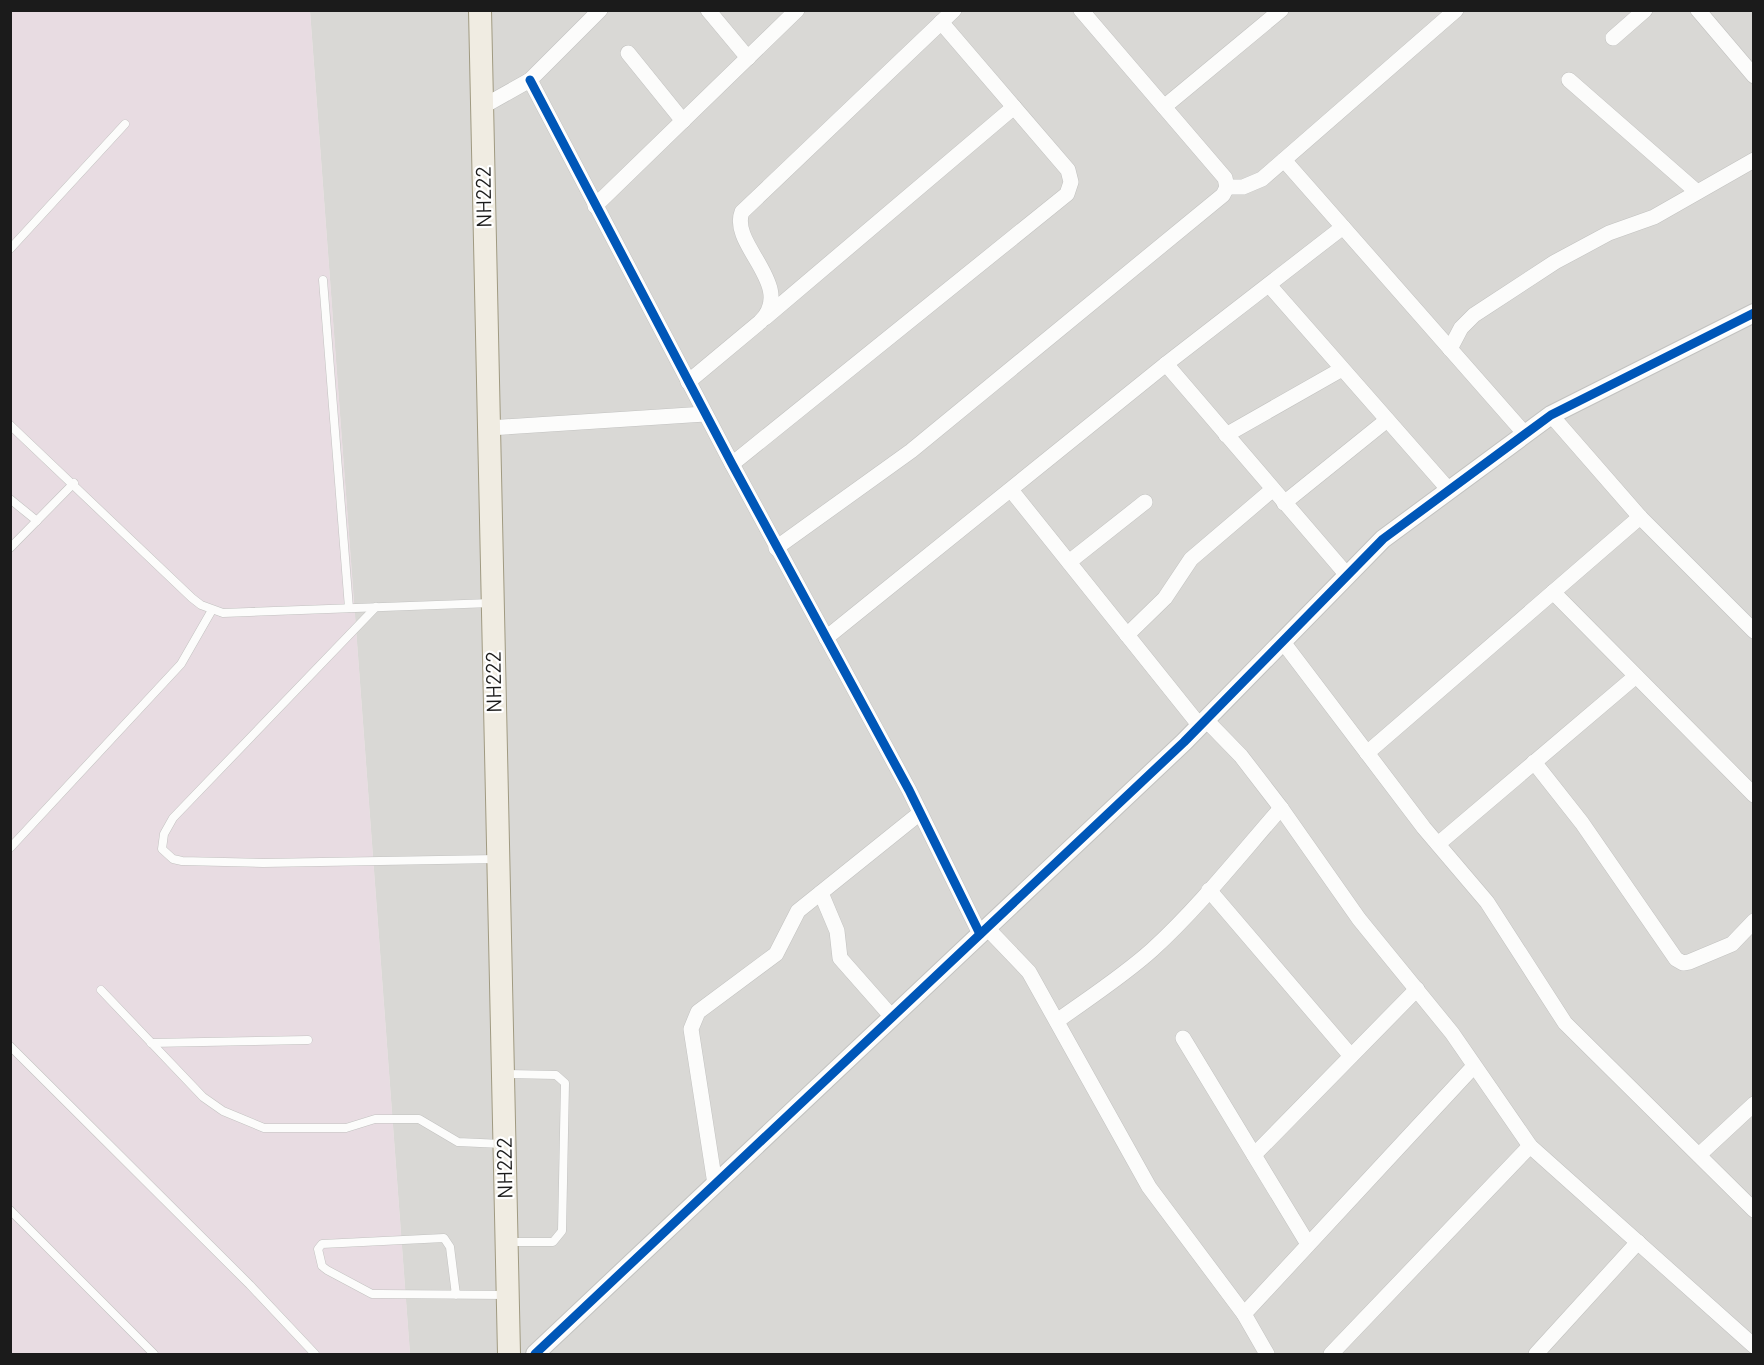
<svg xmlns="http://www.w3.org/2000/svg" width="1764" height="1365" font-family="Barlow,sans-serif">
	<rect width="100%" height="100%" fill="#eae9e4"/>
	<path fill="#d9d8d5" d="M310 11H1753V1354H410Z"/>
	<path fill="#e8dce2" d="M10 11H310L410 1354H11Z"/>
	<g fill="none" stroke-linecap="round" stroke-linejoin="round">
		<g stroke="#c2c2c0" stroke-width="9">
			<g id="service">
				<path d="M10 249 125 124"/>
				<path d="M323 280 349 608"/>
				<path d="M10 425 192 598 201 605 223 613 491 603"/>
				<path d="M10 499 37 521"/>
				<path d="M10 548 74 483"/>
				<path d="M376 607 173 818 164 834 162 849 173 859 182 861 263 863 497 859"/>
				<path d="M10 848 181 664 212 610"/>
				<path d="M101 990 203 1097 223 1111 264 1128H346L375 1119H419L458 1142 502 1144"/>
				<path d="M151 1043 308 1040"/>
				<path d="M10 1046 250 1285 315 1354"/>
				<path d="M506 1074 556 1075 565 1083 562 1231 553 1242H508"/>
				<path d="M10 1210 154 1354"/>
				<path d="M456 1295 450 1247 444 1238 322 1244 318 1249 322 1266 327 1270 372 1294H380L507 1295"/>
			</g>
		</g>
		<g stroke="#c2c2c0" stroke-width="16">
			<g id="minor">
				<path d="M708 10 748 58"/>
				<path d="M1698 10 1754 76"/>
				<path d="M1613 38 1645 10"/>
				<path d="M628 53 683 121"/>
				<path d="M530 80 732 464 909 790 980 934"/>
				<path d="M1569 80 1697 192"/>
				<path d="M482 107 530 80 600 10"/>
				<path d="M1164 107 1281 10"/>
				<path d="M1284 160 1525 434"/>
				<path d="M1227 187H1243L1262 179 1456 10"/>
				<path d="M595 206 797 10"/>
				<path d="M1269 285 1449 490"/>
				<path d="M765 318 1014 107"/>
				<path d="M1450 349 1461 328 1474 315 1555 262 1609 233 1654 217 1754 160"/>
				<path d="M1166 364 1347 575"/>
				<path d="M688 382 760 322C797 286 729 245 742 212L954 10"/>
				<path d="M1551 415 1640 517 1754 631"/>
				<path d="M489 428 705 414"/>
				<path d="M1226 435 1342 369"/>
				<path d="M732 464 1067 194 1071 182 1068 170 941 22"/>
				<path d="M1011 490 1200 726"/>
				<path d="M1284 503 1387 420"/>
				<path d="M776 548 911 451 1223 195 1227 187 1225 178 1081 10"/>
				<path d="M1069 562 1145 502"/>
				<path d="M1553 592 1754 795"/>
				<path d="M1127 635 1165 598 1191 559 1272 490"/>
				<path d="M826 638 1166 364 1343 227"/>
				<path d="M1283 642 1424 828 1487 902 1565 1023 1754 1210"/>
				<path d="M1206 720 1241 756 1281 808 1359 919 1452 1033 1530 1146 1754 1346"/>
				<path d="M1367 753 1640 517"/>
				<path d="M1534 762 1582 823 1676 959 1683 963 1689 962 1732 944 1754 921"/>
				<path d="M1438 844 1636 676"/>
				<path d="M1209 890 1351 1056"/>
				<path d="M821 893 837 931 840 958 892 1017"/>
				<path d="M987 928 1029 972 1149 1187 1244 1314 1267 1354"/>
				<path d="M1057 1021C1089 998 1123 976 1152 950 1199 907 1239 856 1281 808"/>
				<path d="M1183 1038 1308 1244"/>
				<path d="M1254 1155 1417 989"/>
				<path d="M1699 1155 1754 1104"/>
				<path d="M715 1184 691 1029 698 1012 776 954 798 911 920 813"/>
				<path d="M1244 1314 1474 1066"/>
				<path d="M1331 1354 1530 1146"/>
				<path d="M1536 1354 1638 1242"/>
			</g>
		</g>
		<g stroke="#c2c2c0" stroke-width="20">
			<path id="tertiary" d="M535 1354 1184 742 1383 539 1551 415 1754 313"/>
		</g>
		<g stroke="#a09a81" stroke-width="24">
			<path id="primary" d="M480 10 509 1354"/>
		</g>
		<use href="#service" stroke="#fcfcfb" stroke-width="8"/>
		<use href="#minor" stroke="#fcfcfb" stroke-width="15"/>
		<use href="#tertiary" stroke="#fcfcfb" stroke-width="18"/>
		<use href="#primary" stroke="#f0ece2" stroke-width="22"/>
		<g stroke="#fff" stroke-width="13">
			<g id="cycleway">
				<path d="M530 80 732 464 909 790 980 934"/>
				<path d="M535 1354 1184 742 1383 539 1551 415 1754 313"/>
			</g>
		</g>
		<use href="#cycleway" stroke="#0057b8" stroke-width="9"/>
	</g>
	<g text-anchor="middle" stroke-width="4.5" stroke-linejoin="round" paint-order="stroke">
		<g font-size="21" fill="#1b1b1b" stroke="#fff">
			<text transform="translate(484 197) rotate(-91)" y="7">NH222</text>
			<text transform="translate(494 682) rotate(-91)" y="7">NH222</text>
			<text transform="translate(505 1168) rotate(-91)" y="7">NH222</text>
		</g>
	</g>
	<rect width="1764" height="1365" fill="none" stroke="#1b1b1b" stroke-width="24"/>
</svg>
